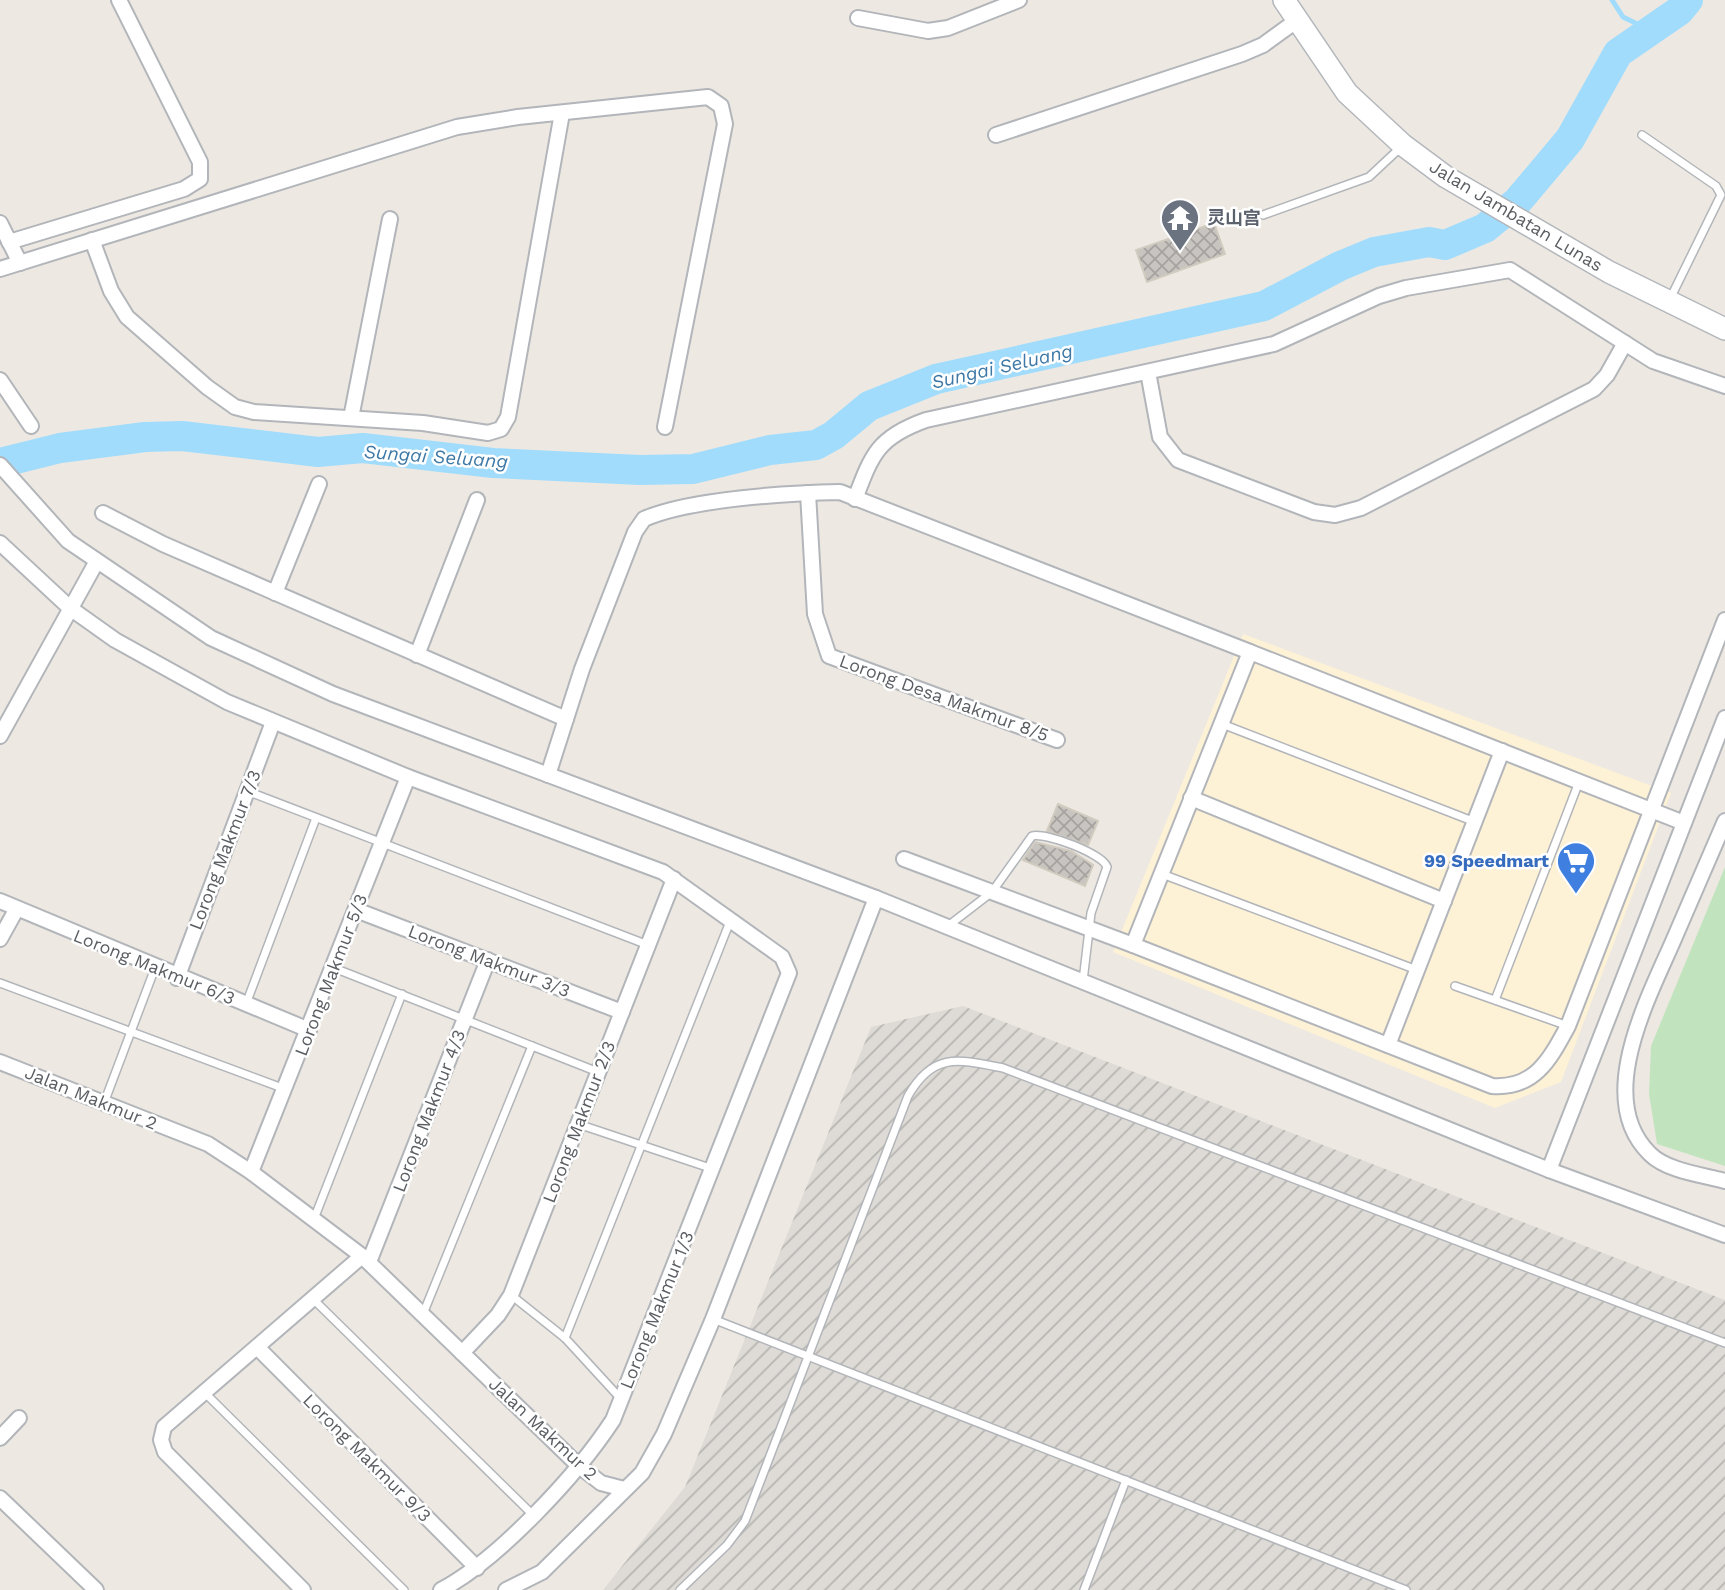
<svg xmlns="http://www.w3.org/2000/svg" width="1725" height="1590" font-family="'Work Sans','Noto Sans SC',sans-serif">
	<defs>
		<pattern id="industrial-furrows" width="10" height="10" patternUnits="userSpaceOnUse" patternTransform="scale(1.75)"><rect width="10" height="10" fill="#dedbd6"/><path d="M-1 1l2-2M0 10L10 0M9 11l2-2" fill="none" stroke="#b7b5b1"/></pattern>
		<pattern id="building-cross-hatch" width="8" height="8" patternUnits="userSpaceOnUse" patternTransform="scale(1.75)"><rect width="8" height="8" fill="#c8c4bf"/><path d="M0 0l8 8M0 8l8-8" fill="none" stroke="#a5a29f"/></pattern>
	</defs>
	<rect width="100%" height="100%" fill="#ede9e2"/>
	<path fill="#fdf1d6" d="M1243 634 1671 793 1561 1082 1495 1108 1113 952Z"/>
	<path fill="url(#industrial-furrows)" d="M963 1006 1725 1300V1590H603L685 1487 871 1027Z"/>
	<path fill="#c1e4be" d="M1725 867V1166L1657 1144 1649 1094 1651 1046Z"/>
	<g fill="none" stroke-linecap="round" stroke-linejoin="round">
		<path stroke="#a1dcfd" stroke-width="5" d="M1612 0 1623 17 1650 30"/>
		<path stroke="#a1dcfd" stroke-width="30" d="M0 463 60 448 145 437 182 436 318 452 363 448 493 463 640 470 693 469 770 450 816 445 834 435 869 406 936 379 1264 306 1340 266 1374 252 1429 242 1445 245 1485 228 1517 202 1570 139 1618 53 1679 11 1688 0"/>
	</g>
	<g fill="url(#building-cross-hatch)" stroke="#d1cbc0" stroke-width="2">
		<path d="M1214 223 1225 254 1147 282 1136 250Z"/>
		<path d="M1058 804 1098 821 1088 845 1047 831Z"/>
		<path d="M1035 842 1071 851 1093 865 1085 886 1023 860Z"/>
	</g>
	<g fill="none" stroke-linecap="round" stroke-linejoin="round">
		<g stroke="#b2b5b9" stroke-width="10">
			<g id="lane">
				<path d="M1642 135 1716 186 1721 195 1670 299"/>
				<path d="M1263 215 1369 177 1400 148"/>
				<path d="M1222 724 1475 822"/>
				<path d="M247 791 648 945"/>
				<path d="M1162 874 1417 970"/>
				<path d="M948 926 992 892 1032 836C1046 832 1103 854 1107 867L1091 913 1083 981"/>
				<path d="M334 968 598 1072"/>
				<path d="M0 983 285 1089"/>
				<path d="M1455 986 1568 1026"/>
				<path d="M1495 1000 1579 782"/>
				<path d="M246 1004 316 818"/>
				<path d="M104 1103 155 968"/>
				<path d="M578 1124 713 1169"/>
				<path d="M314 1219 402 994"/>
				<path d="M511 1295 565 1338 621 1399"/>
				<path d="M313 1299 532 1514"/>
				<path d="M423 1314 532 1046"/>
				<path d="M713 1319 1406 1590"/>
				<path d="M565 1338 731 919"/>
				<path d="M205 1393 404 1590"/>
				<path d="M680 1590 727 1545 745 1521 908 1096C933 1052 958 1059 1003 1068L1725 1343"/>
				<path d="M1084 1590 1126 1480"/>
			</g>
		</g>
		<g stroke="#b2b5b9" stroke-width="18">
			<g id="street">
				<path d="M858 18 928 31 948 28 1019 0"/>
				<path d="M996 135 1242 54 1263 45 1296 21"/>
				<path d="M0 223 20 263"/>
				<path d="M92 240 111 291 127 317 207 387 235 407 254 412 423 423 488 433 501 429 508 417 562 113"/>
				<path d="M9 242 184 189 200 179V162L119 0"/>
				<path d="M0 269 457 127 518 117 708 97 721 106 725 124 665 427"/>
				<path d="M1148 372 1160 437 1178 460 1314 512 1335 515 1361 508 1594 389 1607 375 1625 343"/>
				<path d="M0 380 31 426"/>
				<path d="M351 418 390 219"/>
				<path d="M0 465 68 541 211 638 333 694 876 898 1549 1170 1725 1235"/>
				<path d="M808 493 815 614 829 656 1057 740"/>
				<path d="M855 499C872 454 878 437 926 420L1274 344 1379 296 1406 288 1510 270 1653 361 1725 386"/>
				<path d="M103 513 163 544 566 719"/>
				<path d="M0 543 70 608 115 640 227 702 408 777 663 872 782 957 789 973 613 1420C577 1475 499 1559 441 1590"/>
				<path d="M275 593 319 484"/>
				<path d="M417 655 477 500"/>
				<path d="M0 736 97 561"/>
				<path d="M548 775 582 669 635 532 644 519C689 499 789 493 840 492L1250 652"/>
				<path d="M1191 798 1444 901"/>
				<path d="M1725 821C1708 860 1691 900 1674 939 1649 997 1593 1099 1650 1154 1667 1171 1703 1175 1725 1181"/>
				<path d="M904 859 1133 945 1492 1086C1535 1089 1550 1059 1568 1026L1725 620"/>
				<path d="M0 901 309 1030"/>
				<path d="M356 910 622 1012"/>
				<path d="M0 939 16 910"/>
				<path d="M1133 945 1250 652 1684 823"/>
				<path d="M177 978 273 722"/>
				<path d="M1388 1045 1502 751"/>
				<path d="M0 1062 208 1144 251 1172 362 1256 578 1465 601 1483 624 1489"/>
				<path d="M1549 1170 1725 718"/>
				<path d="M251 1172 408 777"/>
				<path d="M369 1262 488 960"/>
				<path d="M258 1348 477 1568"/>
				<path d="M462 1353 498 1315 511 1295 674 879"/>
				<path d="M0 1438 19 1418"/>
				<path d="M0 1498 96 1590"/>
				<path d="M303 1590 165 1452 161 1440 164 1427 362 1256"/>
				<path d="M506 1590 542 1572 642 1473 664 1434 713 1319 876 898"/>
			</g>
		</g>
		<g stroke="#b3b7bc" stroke-width="24">
			<path id="secondary" d="M1284 0 1347 93 1403 145 1446 177 1609 272 1725 329"/>
		</g>
		<use href="#lane" stroke="#fff" stroke-width="7"/>
		<use href="#street" stroke="#fff" stroke-width="14"/>
		<use href="#secondary" stroke="#fff" stroke-width="21"/>
	</g>
	<defs>
		<g id="temple-pin" transform="scale(2.0125)"><path d="M0 17L-7.5 6A9.5 9.5 0 1 1 7.5 6Z" fill="#6b7280" stroke="#fff"/><path d="M0-6L5-2H3V0L6.5 2.5H4V6H1.5V3h-3V6H-4V2.5H-6.5L-3 0V-2H-5Z" fill="#fff"/></g>
		<g id="supermarket-pin" transform="scale(2.0125)"><path d="M0 17L-7.5 6A9.5 9.5 0 1 1 7.5 6Z" fill="#3f7fe0" stroke="#fff"/><path d="M-6-5.5h2.5l.6 2H6L4.5 2H-2.5L-4.4-4H-6ZM-1.5 3.2a1.3 1.3 0 1 0 .1 0ZM3 3.2a1.3 1.3 0 1 0 .1 0Z" fill="#fff"/></g>
	</defs>
	<g fill-rule="evenodd">
		<use href="#temple-pin" x="1180" y="218"/>
		<use href="#supermarket-pin" x="1576" y="861"/>
	</g>
	<g text-anchor="middle" stroke-width="5" stroke-linejoin="round" paint-order="stroke">
		<g font-size="18" fill="#5a5e62" stroke="#fff">
			<text transform="translate(1516 216) rotate(31)" y="6">Jalan Jambatan Lunas</text>
			<text transform="translate(944 698) rotate(20)" y="6">Lorong Desa Makmur 8/5</text>
			<text transform="translate(225 850) rotate(-69)" y="6">Lorong Makmur 7/3</text>
			<text transform="translate(489 961) rotate(21)" y="6">Lorong Makmur 3/3</text>
			<text transform="translate(154 967) rotate(22)" y="6">Lorong Makmur 6/3</text>
			<text transform="translate(331 975) rotate(-69)" y="6">Lorong Makmur 5/3</text>
			<text transform="translate(91 1098) rotate(22)" y="6">Jalan Makmur 2</text>
			<text transform="translate(429 1111) rotate(-69)" y="6">Lorong Makmur 4/3</text>
			<text transform="translate(579 1122) rotate(-69)" y="6">Lorong Makmur 2/3</text>
			<text transform="translate(657 1310) rotate(-68)" y="6">Lorong Makmur 1/3</text>
			<text transform="translate(543 1429) rotate(43)" y="6">Jalan Makmur 2</text>
			<text transform="translate(367 1458) rotate(45)" y="6">Lorong Makmur 9/3</text>
		</g>
		<g font-size="18" font-weight="bold" fill="#5b616d" stroke="#fff" text-anchor="start">
			<text x="1207" y="224">灵山宫</text>
		</g>
		<g font-size="18" font-weight="bold" fill="#366cbe" stroke="#fff" text-anchor="end">
			<text x="1549" y="867">99 Speedmart</text>
		</g>
		<g font-size="19" font-style="italic" fill="#3d78a6" stroke="#fff">
			<text transform="translate(1002 366) rotate(-13)" y="7">Sungai Seluang</text>
			<text transform="translate(436 456) rotate(4)" y="7">Sungai Seluang</text>
		</g>
	</g>
</svg>
